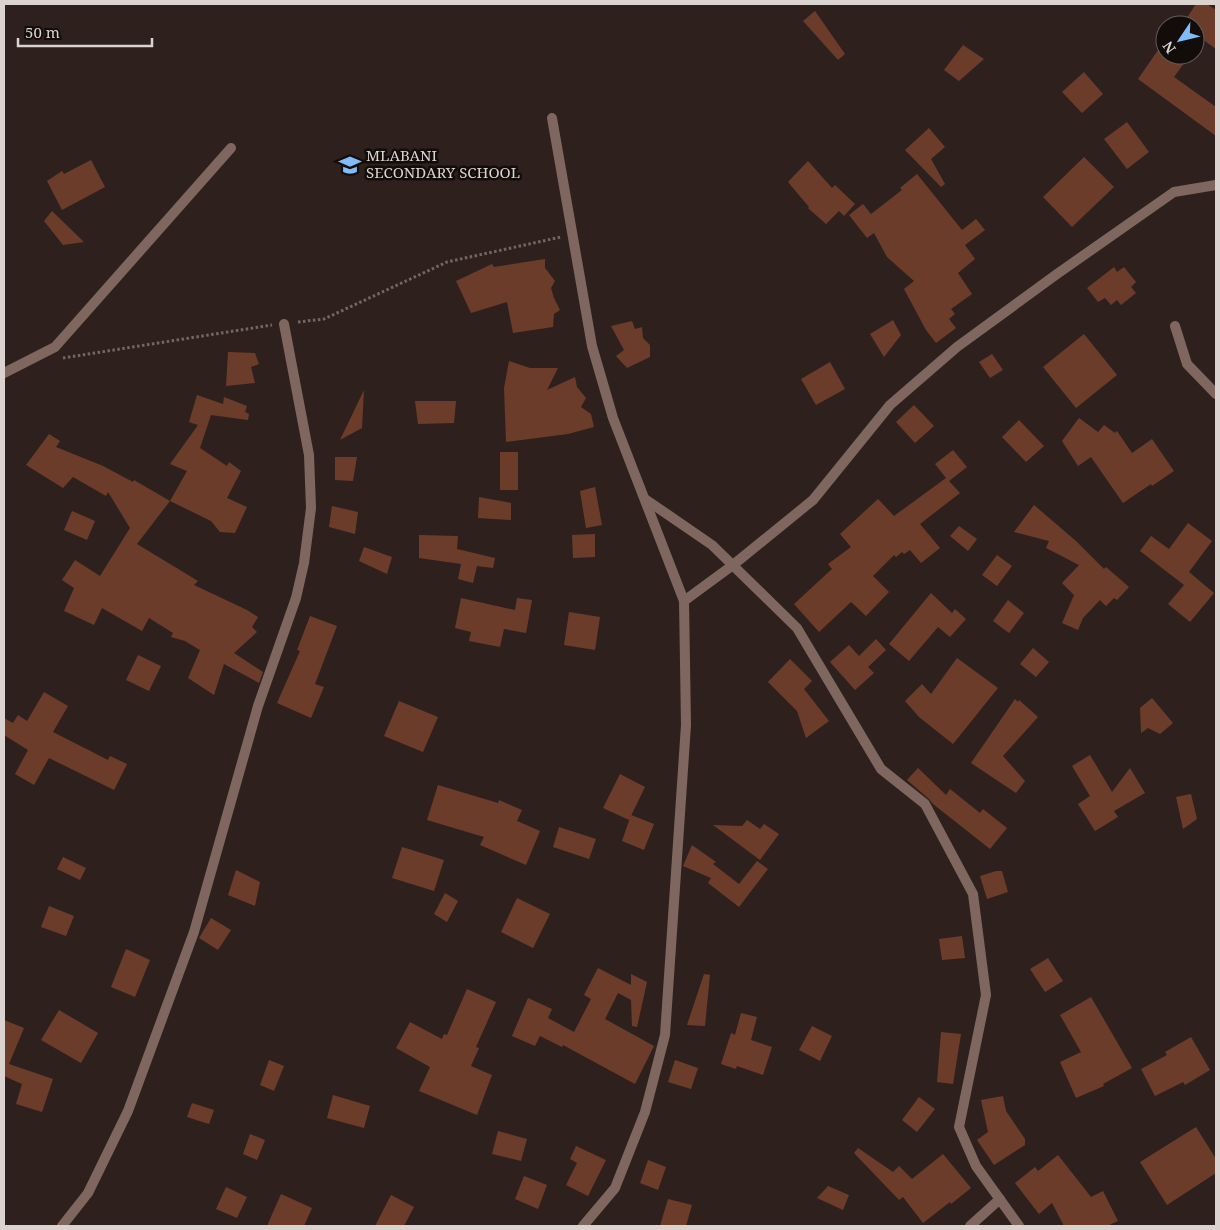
<svg xmlns="http://www.w3.org/2000/svg" width="1220" height="1230" font-family="'Noto Serif',serif">
	<rect width="100%" height="100%" fill="#2e211d"/>
	<g fill="#6c3c2b">
		<path d="M1196 4H1207L1216 10V49L1195 34V25H1182Z"/>
		<path d="M815 11 845 54 838 60 803 21Z"/>
		<path d="M1165 40V55H1190L1174 77 1216 107V136L1138 79Z"/>
		<path d="M963 45 984 59 959 81 944 70Z"/>
		<path d="M1084 72 1103 94 1082 113 1062 92Z"/>
		<path d="M1127 122 1149 152 1127 169 1104 139Z"/>
		<path d="M929 128 945 147 931 159 945 184 941 187 905 150Z"/>
		<path d="M1084 157 1114 187 1072 227 1043 197Z"/>
		<path d="M91 160 105 187 62 210 47 181 62 171 64 174Z"/>
		<path d="M808 161 832 188 835 185 855 204 844 216 839 211 826 224 808 208 809 207 788 182Z"/>
		<path d="M917 174 962 230 976 219 985 230 965 245 975 259 958 273 972 294 951 309 955 314 949 319 956 328 936 343 926 330 904 289 914 281 887 257 874 233 867 238 849 215 863 204 871 214 902 190 900 188Z"/>
		<path d="M52 211 84 242 63 245 44 221Z"/>
		<path d="M545 259V268L555 281 551 288 554 298 560 310 554 314 553 327 513 333 507 302 471 313 456 281 492 264 494 267Z"/>
		<path d="M1114 267 1117 272 1124 267 1136 282 1131 287 1136 293 1121 305 1117 300 1111 305 1105 298 1098 302 1087 288Z"/>
		<path d="M893 320 901 335 884 357 870 334Z"/>
		<path d="M632 321 635 329 642 327 643 338 650 345V357L627 368 616 356 624 350 611 326Z"/>
		<path d="M1084 334 1117 375 1076 408 1043 367Z"/>
		<path d="M228 352 255 353 259 364 251 367 255 383 226 386Z"/>
		<path d="M992 354 1003 370 990 378 979 362Z"/>
		<path d="M509 361 530 368H558L547 390 575 377 577 387 586 398 581 407 591 414 594 427 568 434 506 442 504 388Z"/>
		<path d="M830 362 845 389 816 405 801 379Z"/>
		<path d="M364 390 362 428 340 440Z"/>
		<path d="M197 395 223 404 224 397 247 406 245 412 249 414 248 420 211 415 200 448 227 466 229 462 241 471 227 498 247 507 235 533 220 532 211 521 170 501 187 471 170 464 198 425 189 422Z"/>
		<path d="M415 401H456L454 423 418 424Z"/>
		<path d="M914 405 934 426 915 443 896 422Z"/>
		<path d="M1079 418 1098 432 1104 425 1115 433 1117 431 1132 453 1152 439 1174 471 1152 486 1151 484 1123 503 1091 457 1078 466 1062 441Z"/>
		<path d="M1019 420 1044 446 1026 462 1002 437Z"/>
		<path d="M49 434 60 441 56 447 103 466 133 482 134 480 170 501 137 544 198 581 194 585 247 610 258 617 252 627 257 632 234 653 263 672 259 683 224 664 214 695 188 678 200 650 185 641 171 637 173 633 149 618 142 631 102 608 94 625 64 611 74 588 62 580 75 560 100 576 130 528 108 492 106 496 73 477 63 488 26 465Z"/>
		<path d="M953 450 967 467 949 481 960 493 920 524 940 548 921 563 910 550 904 554 902 552 896 557 894 555 873 576 889 592 866 616 851 602 819 632 794 604 832 569 828 564 851 547 840 534 878 499 894 516 946 478 935 464Z"/>
		<rect x="500" y="452" width="18" height="38"/>
		<path d="M335 457H357L353 481 335 480Z"/>
		<path d="M595 487 602 525 586 528 580 491Z"/>
		<path d="M479 497 511 503V520L478 518Z"/>
		<path d="M1034 505 1076 541 1104 569 1106 567 1129 587 1117 600 1114 598 1106 606 1100 600 1083 618 1078 630 1062 623 1074 595 1062 583 1079 565 1046 548 1049 541 1014 532Z"/>
		<path d="M332 506 358 512 355 534 329 527Z"/>
		<path d="M72 511 95 521 87 540 64 530Z"/>
		<path d="M1188 523 1212 541 1189 572 1214 593 1190 622 1168 604 1184 585 1140 551 1151 536 1169 549Z"/>
		<path d="M959 526 977 539 968 551 950 536Z"/>
		<path d="M595 534V557L573 558 572 535Z"/>
		<path d="M419 535 458 536 457 549 495 558 493 568 477 566 473 583 458 579 461 564 419 558Z"/>
		<path d="M364 547 392 557 387 574 359 561Z"/>
		<path d="M997 555 1012 566 997 586 982 575Z"/>
		<path d="M931 593 952 613 955 609 966 619 950 637 938 627 909 661 889 644Z"/>
		<path d="M461 598 515 610 517 598 532 600 526 633 504 629 500 647 469 641 471 632 455 628Z"/>
		<path d="M1008 600 1024 613 1009 633 993 621Z"/>
		<path d="M569 612 600 617 595 650 564 645Z"/>
		<path d="M310 616 337 626 315 684 324 687 311 718 277 703 300 651 297 650Z"/>
		<path d="M876 639 886 650 868 667 874 673 855 690 830 662 849 645 859 656Z"/>
		<path d="M1033 648 1049 662 1036 677 1020 664Z"/>
		<path d="M138 655 161 666 149 691 126 680Z"/>
		<path d="M957 658 998 688 953 744 919 717 905 701 922 684 931 694Z"/>
		<path d="M790 659 812 681 804 689 829 721 806 738 797 711 768 682Z"/>
		<path d="M44 692 68 706 53 732 108 760 110 756 127 764 114 790 49 758 34 785 15 774 28 750 4 735V718L13 723 18 715 27 721Z"/>
		<path d="M1152 698 1173 723 1160 734 1148 728 1141 733 1140 708Z"/>
		<path d="M1015 699 1018 702 1019 700 1038 717 1003 756 1025 781 1016 793 971 763Z"/>
		<path d="M399 701 438 717 423 752 384 736Z"/>
		<path d="M1090 755 1112 792 1130 768 1145 793 1114 811 1118 817 1095 831 1078 804 1090 796 1072 766Z"/>
		<path d="M918 768 946 795 950 789 980 813 983 809 1007 828 990 849 933 804 929 799 907 780Z"/>
		<path d="M620 774 645 787 629 820 603 808Z"/>
		<path d="M438 785 498 803 499 800 522 810 517 821 540 831 526 865 480 845 484 837 427 820Z"/>
		<path d="M1191 794 1197 819 1183 829 1176 797Z"/>
		<path d="M631 815 654 824 644 850 622 841Z"/>
		<path d="M747 820 760 829 764 824 779 834 760 860 713 825 742 826Z"/>
		<path d="M559 827 596 839 589 859 553 847Z"/>
		<path d="M692 845 716 862 713 864 739 884 757 861 768 869 739 907 708 883 711 878 683 866Z"/>
		<path d="M402 847 444 860 434 891 392 878Z"/>
		<path d="M63 857 86 868 80 880 57 869Z"/>
		<path d="M236 870 260 882 255 906 228 895Z"/>
		<path d="M996 871H1002L1008 892 987 899 980 876Z"/>
		<path d="M445 893 458 901 447 922 434 914Z"/>
		<path d="M517 898 550 914 533 948 501 932Z"/>
		<path d="M49 906 74 916 66 936 41 927Z"/>
		<path d="M211 918 231 930 218 950 199 938Z"/>
		<path d="M962 936 965 958 942 960 939 939Z"/>
		<path d="M126 949 150 960 135 997 111 987Z"/>
		<path d="M1048 958 1063 981 1045 992 1030 969Z"/>
		<path d="M598 968 631 985V974L647 982 637 1027 632 1026 631 1000 618 993 605 1019 654 1046 635 1084 563 1045 562 1047 540 1036 535 1046 512 1036 528 998 552 1009 548 1018 574 1032 591 999 584 995Z"/>
		<path d="M704 974 710 975 705 1026 687 1025Z"/>
		<path d="M467 989 496 1002 476 1047 479 1048 471 1066 492 1075 477 1115 419 1091 430 1067 396 1048 410 1022 442 1039 444 1034 447 1035Z"/>
		<path d="M1091 997 1132 1068 1103 1084 1104 1086 1076 1098 1060 1062 1081 1052 1060 1015Z"/>
		<path d="M59 1010 98 1033 81 1063 41 1040Z"/>
		<path d="M741 1013 757 1017 751 1040 772 1047 763 1075 737 1066 736 1069 721 1064 731 1033 735 1035Z"/>
		<path d="M4 1020 24 1028 9 1064 53 1079 42 1112 16 1104 22 1084 4 1076Z"/>
		<path d="M812 1026 832 1036 820 1061 799 1050Z"/>
		<path d="M941 1032 961 1034 953 1084 937 1082Z"/>
		<path d="M1191 1037 1210 1070 1185 1085 1183 1082 1155 1096 1141 1069 1167 1055 1165 1052Z"/>
		<path d="M269 1060 284 1066 274 1091 260 1085Z"/>
		<path d="M675 1060 698 1068 691 1089 668 1082Z"/>
		<path d="M333 1095 370 1106 364 1128 327 1118Z"/>
		<path d="M1003 1096 1006 1111 1025 1139V1145L994 1165 977 1140 988 1132 981 1100Z"/>
		<path d="M919 1097 935 1109 917 1132 902 1120Z"/>
		<path d="M192 1103 214 1110 209 1124 187 1117Z"/>
		<path d="M1196 1127 1216 1159V1173L1167 1205 1140 1162Z"/>
		<path d="M498 1131 527 1139 521 1161 492 1154Z"/>
		<path d="M250 1134 265 1140 257 1160 243 1154Z"/>
		<path d="M576 1146 606 1160 588 1196 566 1185 577 1163 570 1159Z"/>
		<path d="M858 1148 893 1172 899 1166 912 1179 943 1154 971 1188 951 1204 950 1202 923 1223 903 1197 899 1200 854 1153Z"/>
		<path d="M1058 1155 1091 1197 1103 1191 1118 1221 1107 1226H1064L1052 1203 1039 1214 1015 1183 1035 1167 1038 1171Z"/>
		<path d="M648 1160 666 1167 658 1190 640 1183Z"/>
		<path d="M524 1176 547 1185 538 1209 515 1199Z"/>
		<path d="M828 1186 849 1195 843 1210 817 1198Z"/>
		<path d="M226 1187 247 1197 237 1218 216 1209Z"/>
		<path d="M281 1194 312 1208 304 1226H267Z"/>
		<path d="M391 1195 414 1207 404 1226H375Z"/>
		<path d="M668 1199 692 1205 686 1226H660Z"/>
	</g>
	<g fill="none" stroke-linecap="round" stroke-linejoin="round">
		<g stroke="#726763" stroke-width="3" stroke-dasharray="2.5 2.5" stroke-linecap="butt">
			<path d="M298 322 324 319 447 262 561 237"/>
			<path d="M63 358 272 325"/>
		</g>
		<g stroke="#7f675f" stroke-width="10">
			<path d="M552 118 592 346 613 418 684 601 686 725 665 1035 645 1112 615 1188 583 1226"/>
			<path d="M1175 326 1187 364 1216 394"/>
			<path d="M4 373 55 347 231 148"/>
			<path d="M645 499 712 545 797 628 881 769 925 804 973 894 986 995 959 1127 976 1166 1019 1226"/>
			<path d="M684 601 733 565 813 500 890 405 957 347 1057 274 1174 192 1216 185"/>
			<path d="M62 1226 88 1193 128 1111 194 932 258 706 296 598 304 563 311 508 309 455 284 324"/>
			<path d="M970 1226 1000 1199"/>
		</g>
	</g>
	<defs>
		<g id="school-bare" transform="scale(1.725)"><path d="M0-5L7-2L0 1L-7-2ZM-4 1L0 2.5L4 1V4Q0 6-4 4Z" fill="#81bcfa" stroke="#120c0a" stroke-width="2.5" paint-order="stroke"/></g>
	</defs>
	<g fill-rule="evenodd">
		<use href="#school-bare" x="350" y="165"/>
	</g>
	<g text-anchor="middle" stroke-width="5" stroke-linejoin="round" paint-order="stroke">
		<g font-size="15" fill="#dbd3d0" stroke="#120c0a" text-anchor="start">
			<text x="366" y="161">MLABANI<tspan x="366" dy="17">SECONDARY SCHOOL</tspan></text>
		</g>
	</g>
	<rect width="1220" height="1230" fill="none" stroke="#dbd3d0" stroke-width="10"/>
	<g transform="translate(1180 40) rotate(235)"><circle r="24" fill="#120c0a" stroke="#625c59"/>
	<path d="M0-4L9 19L0 12L-9 19Z" fill="#81bcfa"/>
	<text y="-8" font-size="14" font-weight="bold" text-anchor="middle" fill="#dbd3d0">N</text>
	</g>
	<path d="M18 38v8h134v-8" fill="none" stroke="#dbd3d0" stroke-width="2.5"/>
	<text x="25" y="38" font-size="15" fill="#dbd3d0" stroke="#120c0a" stroke-width="4" paint-order="stroke">50 m</text>
</svg>
